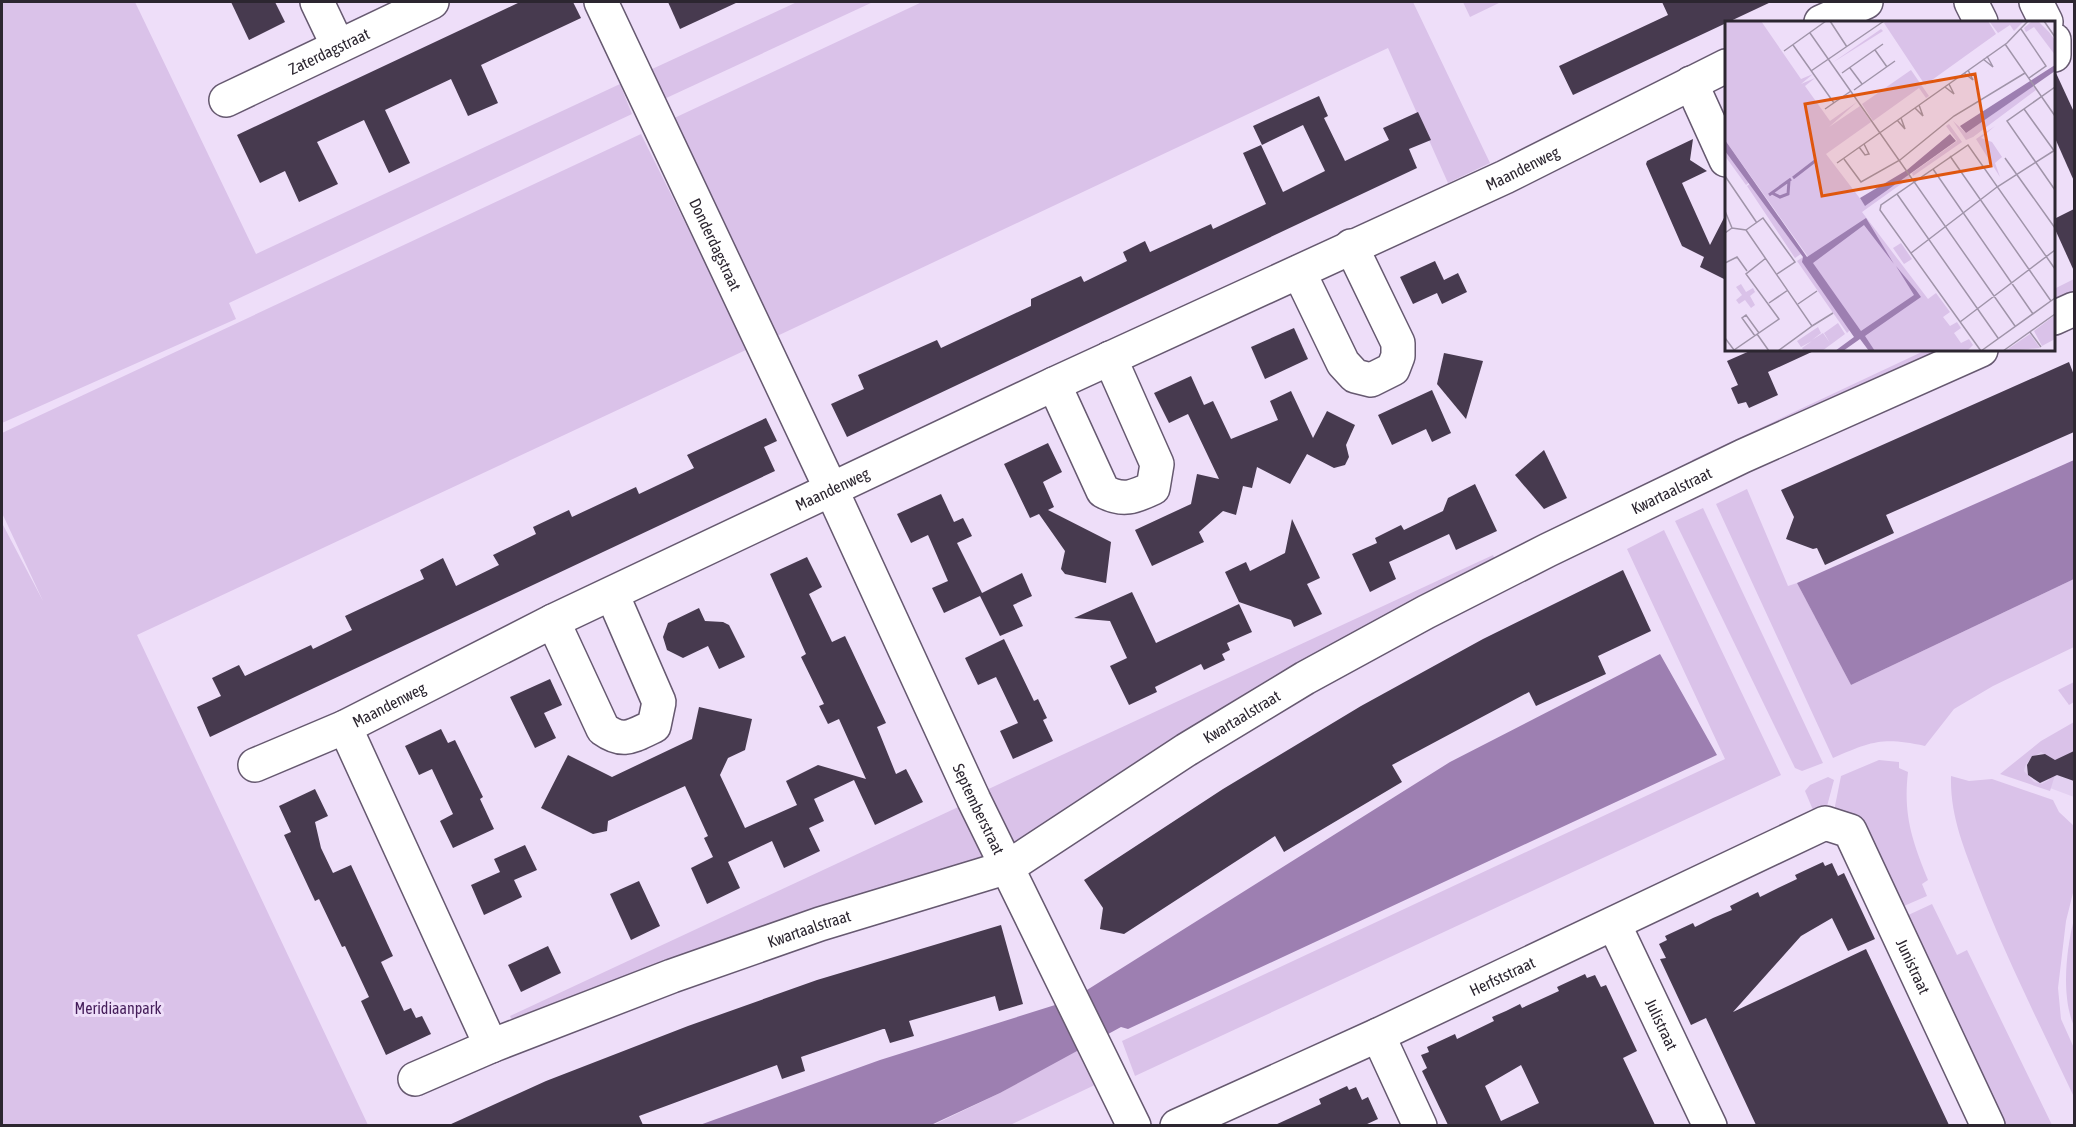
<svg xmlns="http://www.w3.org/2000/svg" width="2076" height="1127" font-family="'Asap Condensed',sans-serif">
	<rect width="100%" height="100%" fill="#eedef9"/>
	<path fill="#e3d0f1" d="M2074 733V797L2013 774 2026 757Z"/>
	<g fill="#dac2e9">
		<path d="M2 2H135L256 254 620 84 632 114 229 303 236 319 2 423Z"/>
		<path d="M797 2H873L662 100 650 70Z"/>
		<path d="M922 2H1413L1490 163 1448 183 1388 48 775 337 670 120Z"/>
		<path d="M1463 2H1501L1470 17Z"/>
		<path d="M641 134 748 349 137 635 368 1125H2V523L43 601 2 513V433Z"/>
		<path d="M2074 279V298L2054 306V289Z"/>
		<path d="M1926 350H1955L1695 467 1692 460Z"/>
		<path d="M1747 489 1788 586 1797 583 1851 685 2074 579V647L1993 686 1954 709 1925 746C1883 737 1872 741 1833 758L1716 504Z"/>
		<path d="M1703 508 1823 763 1802 771 1795 768 1675 521Z"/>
		<path d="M1664 530 1781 775 1135 1076 1122 1041 1725 759 1627 549Z"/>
		<path d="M1493 555 1495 560 1018 844 1013 842 980 793Z"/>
		<path d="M2074 682V702L2069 705 2058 690Z"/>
		<path d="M2074 722V752L2056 761 2041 752C2032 758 2026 760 2024 771L2034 782 2042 784 2049 780 2050 774 2055 775 2050 791 2000 774 2041 741Z"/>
		<path d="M1879 760 1899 762V768L1908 772C1903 815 1912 840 1928 880L1922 884 1927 896 1897 909 1834 811 1841 776Z"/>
		<path d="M1951 776 1969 781 1992 779 2053 800 2059 812 2074 826V889L2066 921 2058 988 2061 1019 2074 1048V1097C2041 1027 2006 958 1978 885 1964 848 1950 816 1951 776Z"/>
		<path d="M1828 777 1834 780 1826 810H1813L1805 791 1810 785Z"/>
		<path d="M969 802 988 856 515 1027 510 1016Z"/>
		<path d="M1932 904 1957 955 1967 950 2052 1125H2004L1904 917Z"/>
		<path d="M2074 919V1026C2061 997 2066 950 2074 919Z"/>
		<path d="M1081 1047 1099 1083 1010 1125 931 1126 1000 1093Z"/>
	</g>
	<g fill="#9d7fb1">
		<path d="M2074 460V579L1851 685 1797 583Z"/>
		<path d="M1660 654 1717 755 1128 1029 1121 1027 1000 1093 931 1125 697 1126 880 1060 1071 1000 1450 762Z"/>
	</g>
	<g fill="#473a4f" fill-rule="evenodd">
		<path d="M231 2H275L285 22 249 40Z"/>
		<path d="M520 2H573L581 18 481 65 498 103 468 116 451 79 385 110 410 163 389 173 364 120 317 142 338 184 299 202 285 171 260 183 237 135Z"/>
		<path d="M668 2H738L680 29Z"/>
		<path d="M1662 2H1771L1573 95 1559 66 1668 15Z"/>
		<path d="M2056 73 2074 112V181L2054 136V74Z"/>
		<path d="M1319 96 1328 116 1324 118 1345 161 1389 140 1383 128 1418 112 1431 140 1409 149 1417 168 847 437 831 404 864 389 858 375 937 340 941 348 1031 306V299L1081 276 1084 282 1127 261 1123 252 1145 241 1150 252 1211 224 1213 229 1266 204 1243 153 1261 145 1283 192 1325 171 1303 125 1262 145 1253 126Z"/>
		<path d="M1693 139 1690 160 1707 171 1682 183 1710 245 1726 214V280L1700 267 1704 257 1682 246 1646 164 1647 161Z"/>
		<path d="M2074 209V271L2054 227V219Z"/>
		<path d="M1435 261 1444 280 1458 273 1467 292 1442 304 1437 293 1413 304 1400 277Z"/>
		<path d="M1294 328 1308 359 1265 379 1251 347Z"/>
		<path d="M1752 350H1816L1768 372 1778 395 1749 408 1746 402 1738 404 1731 388 1738 385 1727 361Z"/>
		<path d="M1444 353 1483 361 1466 419 1437 384Z"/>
		<path d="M2069 362 2074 375V432L1886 515 1894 533 1825 565 1817 548 1813 549 1786 539 1794 517 1781 490Z"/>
		<path d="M1191 376 1204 405 1213 401 1231 439 1278 420 1270 401 1291 391 1313 438 1327 411 1355 425 1346 445 1349 457 1345 465 1334 468 1307 454 1290 484 1257 467 1252 488 1243 486 1236 515 1223 511 1199 532 1204 542 1152 566 1135 530 1191 504 1197 474 1219 479 1188 414 1169 423 1154 393Z"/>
		<path d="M1432 390 1451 433 1432 442 1426 429 1392 445 1378 415Z"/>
		<path d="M766 418 777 441 764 447 775 471 210 737 197 707 221 696 212 678 239 665 245 676 311 645 313 649 352 630 345 616 424 579 420 570 443 558 456 586 499 565 493 555 536 534 533 527 569 510 572 517 636 487 639 494 694 468 687 455Z"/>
		<path d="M1048 443 1062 472 1043 482 1054 507 1048 510 1111 542 1106 583 1065 574 1061 569 1065 551 1039 514 1030 518 1004 464Z"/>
		<path d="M1544 450 1567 498 1544 509 1515 475Z"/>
		<path d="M1475 484 1497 531 1456 550 1449 534 1389 562 1396 579 1370 592 1352 554 1377 543 1375 538 1401 525 1404 530 1443 511 1448 498Z"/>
		<path d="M941 494 954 522 963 518 972 536 957 543 982 593 1022 573 1032 596 1013 605 1023 626 1000 636 980 596 944 613 932 588 948 581 928 535 911 543 897 514Z"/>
		<path d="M1292 519 1320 578 1307 584 1322 614 1294 627 1291 620 1239 602 1225 572 1246 562 1250 571 1285 553Z"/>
		<path d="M807 557 822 587 809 594 832 642 845 636 886 723 877 727 896 774 906 769 923 802 875 825 854 780 814 799 824 821 809 828 820 851 784 868 772 841 728 862 740 888 707 904 691 868 713 857 704 838 708 836 685 786 608 821 607 831 593 834 541 808 568 755 612 777 692 739 699 707 752 719 745 750 728 758 720 775 745 828 797 805 786 781 818 765 866 779 839 719 828 724 819 706 824 704 801 657 806 654 770 574Z"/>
		<path d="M1623 570 1651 631 1598 656 1606 674 1536 706 1529 692 1392 765 1402 782 1284 852 1275 836 1124 934 1100 929 1103 908 1084 880 1223 789 1361 706 1483 639Z"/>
		<path d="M1132 592 1156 643 1239 604 1252 632 1227 643 1230 650 1222 654 1225 660 1204 670 1201 664 1155 687 1157 692 1129 705 1110 666 1127 658 1110 621 1074 618Z"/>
		<path d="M699 608 705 621 723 622 729 625 745 657 719 669 708 646 683 658 667 650 663 637 668 623Z"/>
		<path d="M1004 639 1034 701 1038 699 1047 718 1043 720 1053 741 1013 759 1000 731 1018 723 996 677 978 685 965 658Z"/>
		<path d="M550 679 562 705 544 713 556 738 535 748 510 697Z"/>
		<path d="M441 729 448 743 455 740 483 797 480 799 494 829 453 848 440 821 453 814 432 769 419 775 405 746Z"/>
		<path d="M2074 751V781L2057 775 2040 783 2028 775 2027 765 2032 756 2045 754 2055 760Z"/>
		<path d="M315 789 328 816 315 822 321 848 333 873 351 865 393 956 381 962 404 1011 411 1008 416 1018 422 1016 431 1034 386 1055 361 1001 369 997 345 946 342 947 319 899 315 901 284 835 291 832 279 806Z"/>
		<path d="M525 845 537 870 514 880 522 897 484 915 471 885 500 872 494 859Z"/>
		<path d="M1823 862 1825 866 1832 863 1838 876 1844 873 1875 939 1848 951 1832 918 1801 936 1733 1012 1866 949 1949 1125H1756L1706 1018 1691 1025 1660 959 1666 958 1659 944 1667 940 1665 936 1693 923 1695 927 1713 918 1732 910 1730 906 1758 892 1760 897 1778 888 1797 879 1795 875Z"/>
		<path d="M639 881 660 926 631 940 610 894Z"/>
		<path d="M1001 925 1023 1004 999 1011 995 996 909 1021 914 1036 890 1043 885 1029H883L801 1057 805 1071 782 1079 777 1065 639 1116 643 1125H449L546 1081 688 1026 817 980Z"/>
		<path d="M548 946 561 973 521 992 508 965Z"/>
		<path d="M1585 974 1587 978 1595 975 1601 987 1606 985 1637 1051 1623 1058 1655 1125H1448L1422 1071 1427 1068 1421 1055 1429 1052 1427 1047 1455 1034 1457 1039 1494 1021 1492 1017 1506 1011 1520 1004 1522 1008 1559 991 1557 987ZM1521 1065 1539 1103 1501 1121 1485 1086Z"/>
		<path d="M1347 1086 1349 1090 1356 1087 1362 1100 1368 1097 1378 1119 1365 1125H1275L1321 1104 1319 1099Z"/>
	</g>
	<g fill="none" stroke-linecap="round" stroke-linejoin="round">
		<g stroke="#665970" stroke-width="36">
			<g id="minor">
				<path d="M317 2 338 46"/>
				<path id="s1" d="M601 2 831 489 974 800 1134 1126"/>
				<path d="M1971 2 1981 22"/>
				<path d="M2036 2 2046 22"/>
				<path d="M1821 22 1866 2"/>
				<path d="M2054 40V55"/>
				<path d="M1691 83 1726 160"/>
				<path id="s2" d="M226 100 432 2"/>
				<path d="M1299 272 1343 363 1355 376 1371 380 1393 369 1398 356V343L1351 246"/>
				<path d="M2054 318 2074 309"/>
				<path d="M1054 384 1103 491C1123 502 1134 497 1153 488L1157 464 1110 358"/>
				<path d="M553 621 603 729C624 744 632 736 654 726L659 702 612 594"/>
				<path id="s3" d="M345 727 491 1046 672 976 820 924 1008 867 1186 750 1305 678 1426 612 1548 550 1743 456 1981 350"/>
				<path id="s4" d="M255 765 345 727 553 621 1054 384 1505 177 1726 66"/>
				<path id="s5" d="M1614 924 1710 1126"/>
				<path d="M1378 1035 1420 1126"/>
				<path d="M415 1079 491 1046"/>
				<path id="s6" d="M1177 1126 1378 1035 1825 823 1850 831 1988 1126"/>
			</g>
		</g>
		<use href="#minor" stroke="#fff" stroke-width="33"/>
	</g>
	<g text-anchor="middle" stroke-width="6" stroke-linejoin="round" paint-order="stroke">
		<g font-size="16" fill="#2c2630" stroke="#eedef9">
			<text dy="6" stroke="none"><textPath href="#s2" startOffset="114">Zaterdagstraat</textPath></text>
			<text dy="6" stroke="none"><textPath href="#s4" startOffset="1401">Maandenweg</textPath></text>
			<text dy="6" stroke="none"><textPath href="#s1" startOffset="268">Donderdagstraat</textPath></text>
			<text dy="6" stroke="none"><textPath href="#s4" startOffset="640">Maandenweg</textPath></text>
			<text dy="6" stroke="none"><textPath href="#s3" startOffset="1662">Kwartaalstraat</textPath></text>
			<text dy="6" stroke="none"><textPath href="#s4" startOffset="147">Maandenweg</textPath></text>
			<text dy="6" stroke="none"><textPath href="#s3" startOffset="1176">Kwartaalstraat</textPath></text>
			<text dy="6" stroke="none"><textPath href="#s1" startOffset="891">Septemberstraat</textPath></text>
			<text dy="6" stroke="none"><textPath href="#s3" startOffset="690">Kwartaalstraat</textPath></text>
			<text dy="6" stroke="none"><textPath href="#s6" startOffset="891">Junistraat</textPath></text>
			<text dy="6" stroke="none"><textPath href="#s6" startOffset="358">Herfststraat</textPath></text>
			<text dy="6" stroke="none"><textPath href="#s5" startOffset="111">Julistraat</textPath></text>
		</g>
		<g font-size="16" fill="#451d5a" stroke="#eedef9">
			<text x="118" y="1014">Meridiaanpark</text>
		</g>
	</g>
	<g transform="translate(1725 21)">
		<rect width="330" height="330" fill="#eedef9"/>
		<path d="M0 0H36L76 58 88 53 76 63 90 57 80 65 105 100 132 81 104 106 135 85 146 101 101 133 140 184 184 153 186 156 137 191 203 278 211 272 225 291 218 296 225 305 232 301 236 307 229 312 236 322 244 318 248 324 242 330H150L0 119ZM162 0H263L271 13 200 64 159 2ZM264 0H299L289 10 285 4 273 12ZM306 1H314L324 11 330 19V34L309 6 301 11 299 7ZM156 8 158 10 107 42ZM186 49 204 75 201 77 194 67 148 100 137 83ZM308 65 311 69 248 116 241 119 228 100 241 112ZM224 103 237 121 188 155 187 152 232 120 221 105ZM270 105 256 117 267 121 277 136 270 142 275 156 251 118ZM2 129 25 161 21 164 0 135ZM26 162 76 233 70 237 22 165ZM176 222 187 238 179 243 168 227ZM78 236V242L125 309 122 312 72 240ZM16 263 21 271 28 267 30 271 25 275 30 284 26 287 20 279 14 283 11 279 17 274 11 266ZM330 294V318L317 325 309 310ZM113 302 120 313 97 330H79L77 327 87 320 76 326 72 320 93 306 96 312 87 319 98 312 105 322 99 312ZM305 313 315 327 280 330Z" fill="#dac2e9"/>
		<path d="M330 44V50L241 112 235 105ZM225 113 231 120 140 185 135 177 182 149ZM0 119 82 236 141 197 169 243 139 204 88 242 136 310 189 274 171 245 191 269 196 276 140 315 150 330H144L135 318 118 330H110L129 316 77 241 78 236 0 130Z" fill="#9d7fb1"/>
		<path fill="none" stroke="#9d7fb1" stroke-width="3" d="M68 157 90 140M47 172 55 176 63 173 64 160M44 174 66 158"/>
		<path fill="none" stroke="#a094a9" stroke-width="1.5" d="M105 0 122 26M319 0 330 16M296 8 321 45 304 57M85 12 290 305M280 23 330 95M68 24 109 82M150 29 162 46M59 30 101 0M258 38 268 46 262 35M125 47 137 63M86 50 159 0M117 52 158 23M239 52 248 59 243 49M220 66 229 73 224 63M330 66 282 100 330 169M129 69 170 40M190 87 198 95 194 84M100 88 126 70M299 88 330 131M172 99 180 108 176 97M134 126 140 134 144 133 139 123M225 135 326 280M280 137 330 207M119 138 136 161 175 139 229 95 300 52M112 142 282 22 303 0M208 148 308 293M0 155 32 202M172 173 273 317M0 190 7 207M21 209 38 197 70 241 52 253M0 212 7 207 21 209 87 305 53 330M186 232 272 166 330 129M0 242 12 236 22 250M44 282 63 269M73 283 92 270M235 301 330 229M87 305 108 292M305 311 316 326M32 313 44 330M30 315 17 297 21 294 34 312M0 317 9 329 54 298 21 253 41 237M256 330 155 189 156 184 243 124 330 248M256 330 330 277M278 330 330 293"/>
		<path fill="#df560e" fill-opacity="0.15" stroke="#df560e" stroke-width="3" d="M250 53 266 145 97 175 80 83Z"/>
		<rect width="330" height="330" fill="none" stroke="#2c2630" stroke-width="3"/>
	</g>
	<rect width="2076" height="1127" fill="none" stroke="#2c2630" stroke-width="6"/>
</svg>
